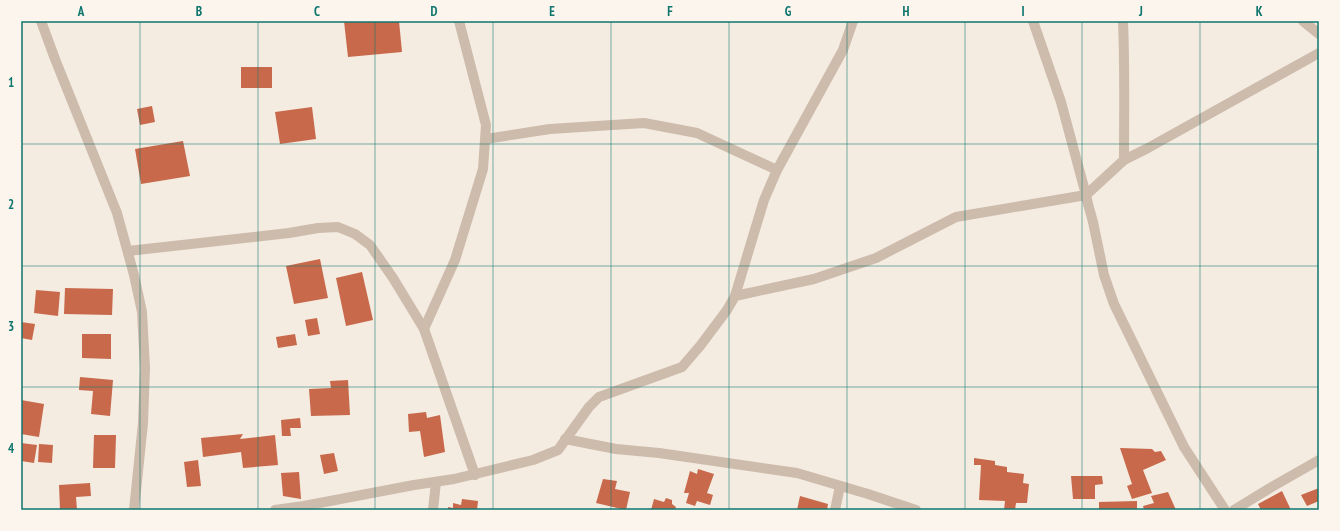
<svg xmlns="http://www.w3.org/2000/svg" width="1340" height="531" font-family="'PT Sans Narrow',sans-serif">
	<rect width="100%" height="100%" fill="#f4ebe1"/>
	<g fill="#c8694b">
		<path d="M344 21H399L402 52 348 57Z"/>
		<rect x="241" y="67" width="31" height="21"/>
		<path d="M152 106 155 122 140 125 137 109Z"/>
		<path d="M312 107 316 139 280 144 275 112Z"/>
		<path d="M183 141 190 176 141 184 135 149Z"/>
		<path d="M320 259 328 298 294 304 286 266Z"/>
		<path d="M362 272 373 320 346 326 336 278Z"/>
		<path d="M65 288 113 289 112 315 64 314Z"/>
		<path d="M36 290 60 292 58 316 34 313Z"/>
		<path d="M317 318 320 334 308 336 305 320Z"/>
		<path d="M21 322 35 324 32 340 21 338Z"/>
		<path d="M82 334H111V359L82 358Z"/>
		<path d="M295 334 297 345 278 348 276 337Z"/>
		<path d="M80 377 113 380 110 416 91 414 93 391 79 390Z"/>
		<path d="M348 380 350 415 311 416 309 389 331 388 330 381Z"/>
		<path d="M21 400 44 404 39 437 21 434Z"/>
		<path d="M426 412 427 418 440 415 445 452 424 457 420 431 409 432 408 414Z"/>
		<path d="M300 418 301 428H290L291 436H282L281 420Z"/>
		<path d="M243 434 240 439 275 435 278 465 243 468 241 452 203 457 201 438Z"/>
		<path d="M94 435H116L115 468H93Z"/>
		<path d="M21 443 37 445 34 463 21 461Z"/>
		<path d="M39 444 53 445 52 463 38 462Z"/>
		<path d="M1120 448 1152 449 1155 452 1161 451 1166 460 1143 470 1152 493 1132 499 1127 486 1132 484Z"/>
		<path d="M334 453 338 471 324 474 320 455Z"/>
		<path d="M974 458 995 461V465L1007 467V472L1024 474 1023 483 1029 484 1027 503H1016L1015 510H1004L1005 501 979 500 981 465H974Z"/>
		<path d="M198 460 201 486 187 487 184 462Z"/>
		<path d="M698 469 714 474 707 493 713 495 710 505 697 501 695 506 686 503 689 493H684L690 471 697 474Z"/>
		<path d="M299 472 301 499 283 496 281 473Z"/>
		<path d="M1071 476H1102L1103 484 1095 485V499H1073Z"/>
		<path d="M603 479 617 481 615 489 630 492 626 510 596 503Z"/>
		<path d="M90 483 91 496 76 497 77 510H60L59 485Z"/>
		<path d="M1319 488V501L1307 506 1301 495Z"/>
		<path d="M1282 491 1291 510H1261L1258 504Z"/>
		<path d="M1168 492 1176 510H1144L1143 506 1154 503 1151 496Z"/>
		<path d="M800 496 828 504 827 510H797Z"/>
		<path d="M666 498 672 500V504L676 507 675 510H651L654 499 664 502Z"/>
		<path d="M462 499 478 501 477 510H448V507L453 508V503L461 505Z"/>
		<path d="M1137 501V510H1099V502Z"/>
	</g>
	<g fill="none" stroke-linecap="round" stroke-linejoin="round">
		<g stroke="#cdbbac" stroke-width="10">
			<path d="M41 21 55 59 117 213 134 275 142 312 145 368 143 423 134 510"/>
			<path d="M1033 21 1061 102 1086 195 1088 204 1093 222 1104 275 1114 304 1184 447 1225 510"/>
			<path d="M1123 21C1125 67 1124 113 1124 160"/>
			<path d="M1303 21 1319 34"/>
			<path d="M486 139 550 129 644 123 697 133 777 170"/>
			<path d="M128 251 289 233 318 228 338 227 355 234 370 245 393 278 424 329 475 475"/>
			<path d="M735 296 814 279 876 258 956 217 1086 195 1124 160 1148 148 1319 53"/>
			<path d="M424 329 455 260 483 169 486 125 459 21"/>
			<path d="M565 439 616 449 659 453 797 473 868 494 916 510"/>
			<path d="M275 510 304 506 414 485 454 479 533 460 558 450 589 407 599 397 682 367 700 346 727 310 735 296 764 200 777 170 843 50 853 21"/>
			<path d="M433 510 436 482"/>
			<path d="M835 510 840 486"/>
			<path d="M1234 510 1270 488 1319 460"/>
		</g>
	</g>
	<path fill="none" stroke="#0f766e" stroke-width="1" stroke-opacity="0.55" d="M140 21V510M258 21V510M375 21V510M493 21V510M611 21V510M729 21V510M847 21V510M965 21V510M1082 21V510M1200 21V510M21 144H1319M21 266H1319M21 387H1319"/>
	<rect width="1340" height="531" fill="none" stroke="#fbf5ee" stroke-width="44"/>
	<rect x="22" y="22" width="1296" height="487" fill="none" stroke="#0f766e" stroke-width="1.5"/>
	<g font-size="13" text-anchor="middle" font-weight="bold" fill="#0f766e">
		<text x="81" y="16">A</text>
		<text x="199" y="16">B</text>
		<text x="317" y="16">C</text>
		<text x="434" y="16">D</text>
		<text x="552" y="16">E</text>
		<text x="670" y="16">F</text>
		<text x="788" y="16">G</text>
		<text x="906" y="16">H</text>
		<text x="1023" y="16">I</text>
		<text x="1141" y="16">J</text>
		<text x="1259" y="16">K</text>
		<text x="11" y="87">1</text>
		<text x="11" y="209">2</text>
		<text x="11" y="331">3</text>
		<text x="11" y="453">4</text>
	</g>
</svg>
